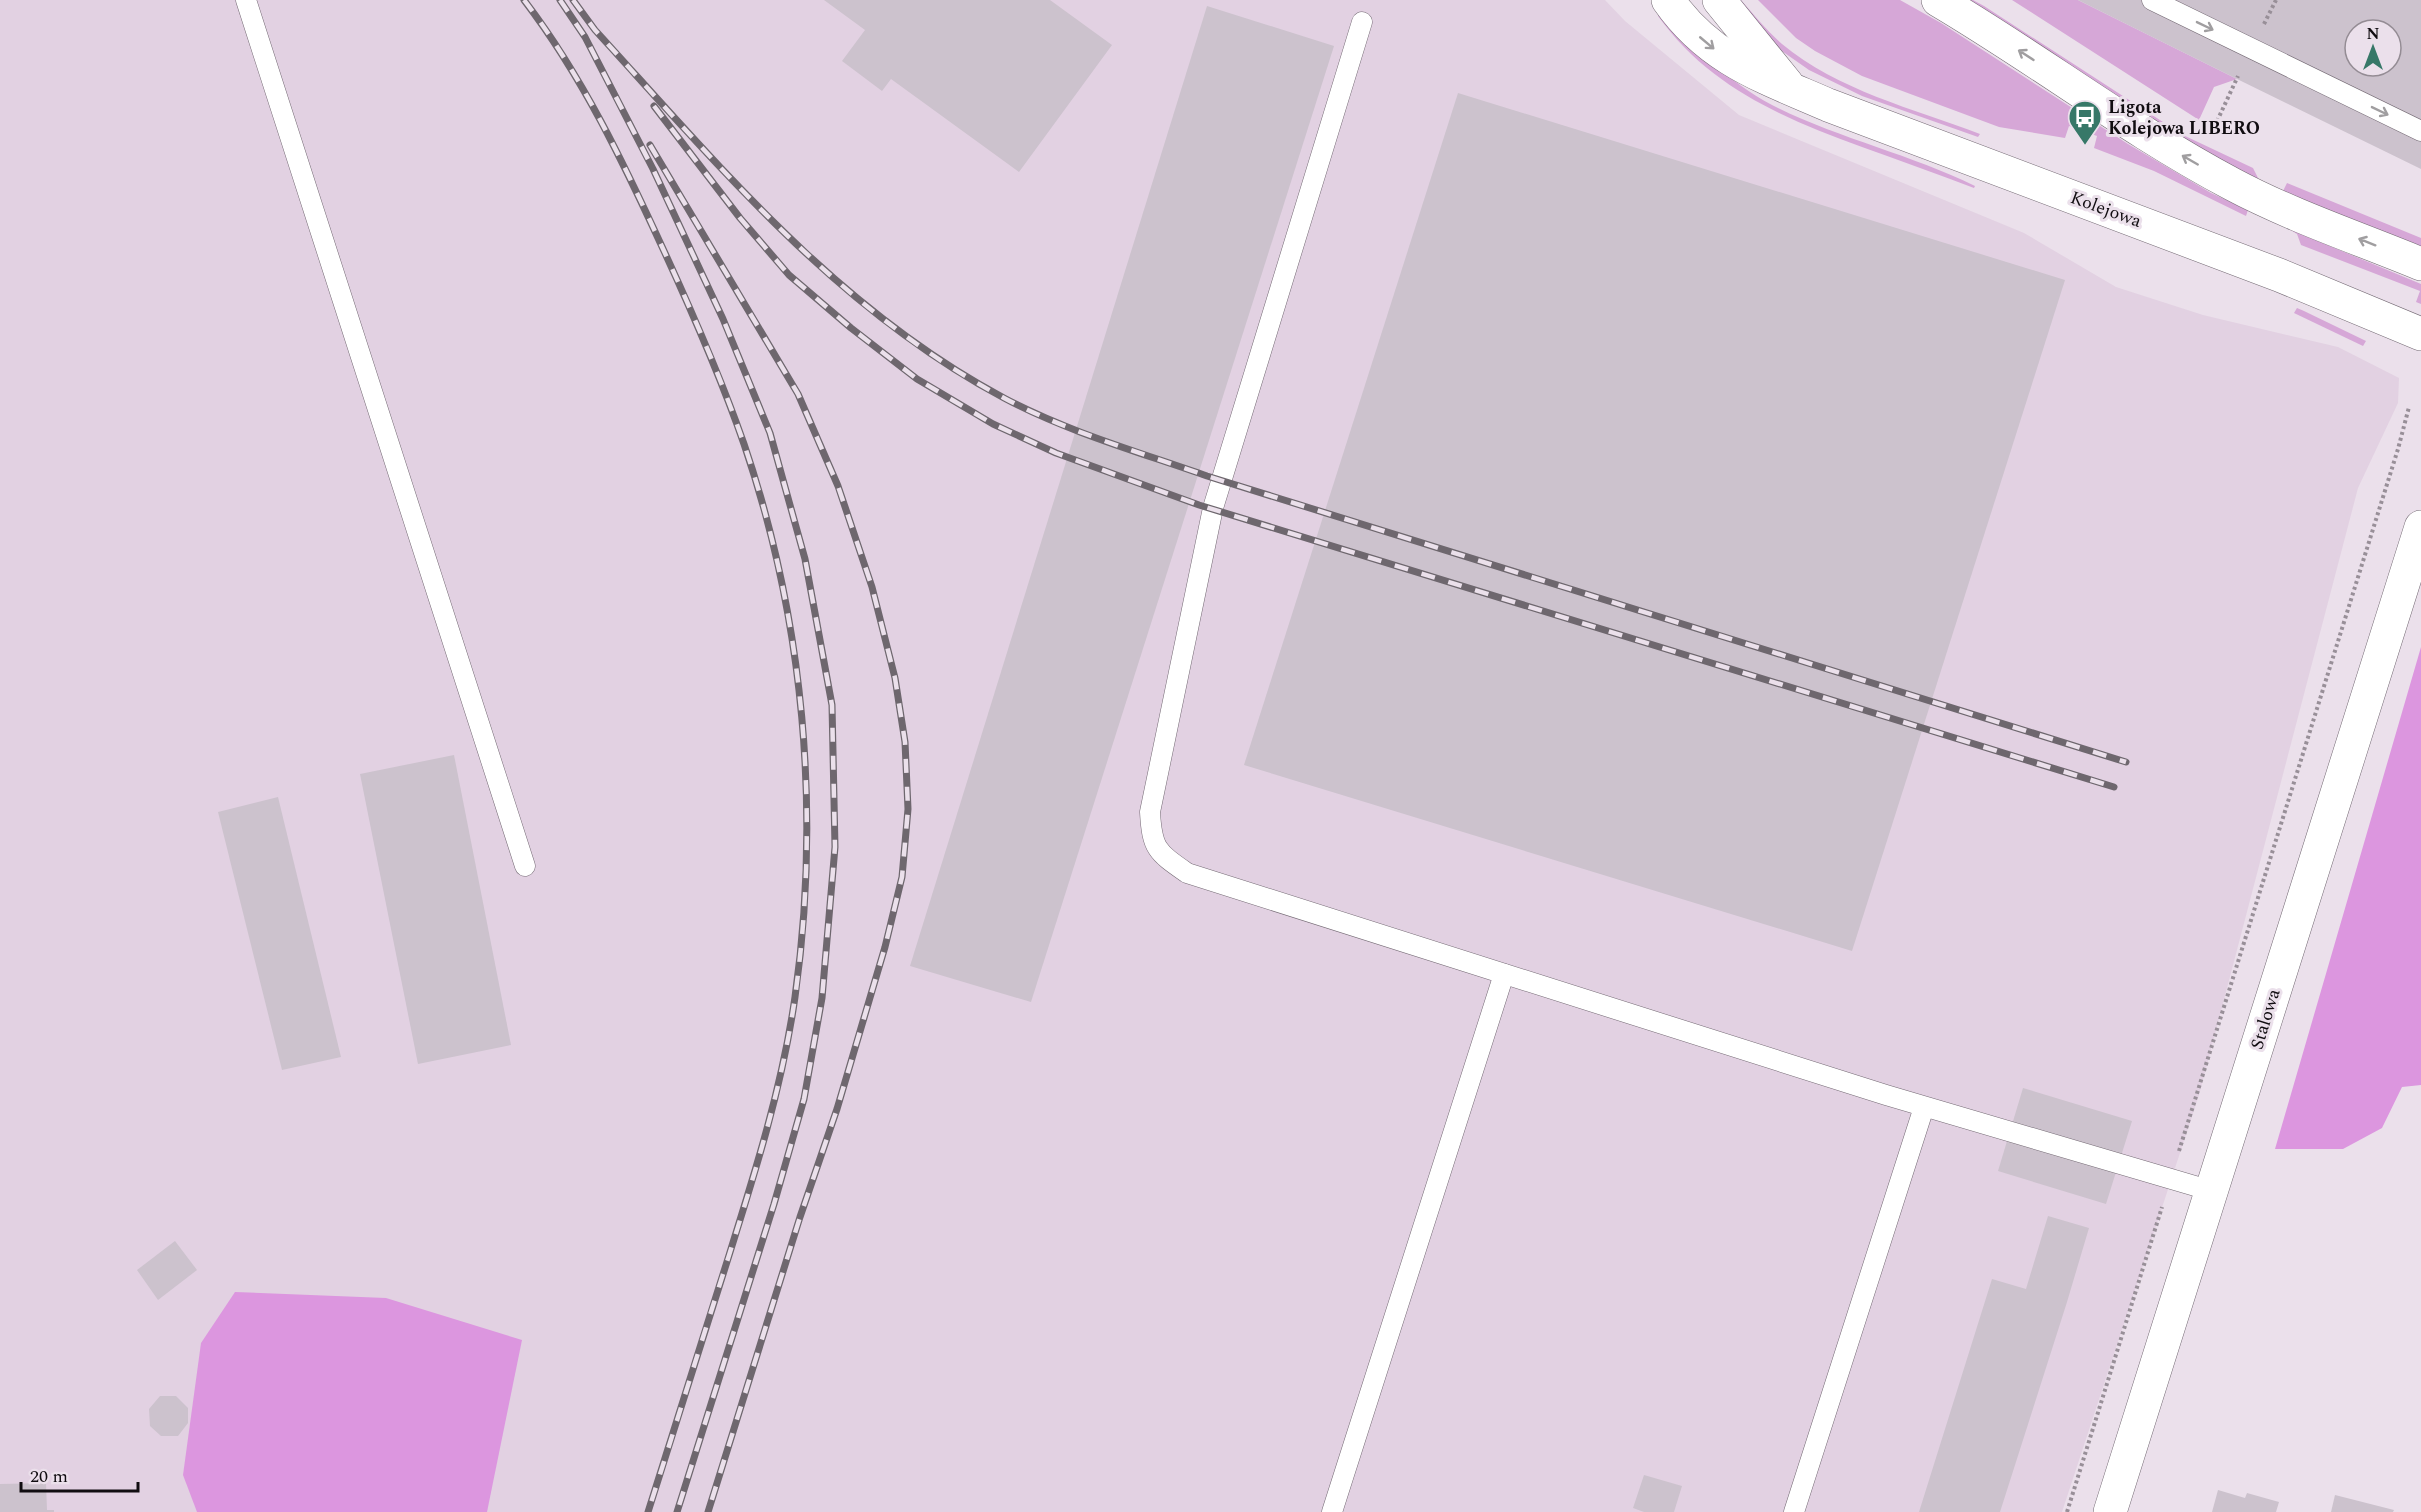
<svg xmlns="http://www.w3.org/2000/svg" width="2421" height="1512" font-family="Spectral,serif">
	<rect width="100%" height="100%" fill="#ebe0eb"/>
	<path fill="#e2d1e2" d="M0 0H1605L1625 21 1739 115 2024 233 2116 287 2203 315 2338 347 2399 378 2398 403 2358 488 2199 1095 2062 1512H0Z"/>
	<g fill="#d6a7d7">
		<path d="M1732 0H1741C1754 15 1767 31 1782 44 1837 90 1914 109 1980 134L1978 137 1862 96 1809 70 1779 49Z"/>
		<path d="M1758 0H1900L1941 23 2128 144 2211 193 2248 210 2246 216 2154 171 2094 148 2097 136 2069 126 2065 138 1999 127 1862 76 1815 51 1796 38Z"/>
		<path d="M1963 0H1973L1984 6 2183 135 2253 168 2261 184 2240 174Z"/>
		<path d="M2012 0H2078L2237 79 2214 87 2199 120Z"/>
		<path d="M1660 12C1695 46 1728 82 1772 105 1837 138 1910 154 1975 186L1974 188C1937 174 1899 160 1862 147 1783 118 1709 87 1658 16Z"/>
		<path d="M2287 183 2421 238V249L2282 193Z"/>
		<path d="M2289 229 2421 284V304L2416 302 2420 291 2301 245 2297 234Z"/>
		<path d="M2297 308 2304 311 2366 341 2363 346 2294 313Z"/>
	</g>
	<g fill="#dc96df">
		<path d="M2421 647V1085L2402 1087 2382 1128 2343 1149H2275Z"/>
		<path d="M235 1292 386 1298 522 1340 487 1512H197L183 1475 201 1343Z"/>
	</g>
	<g fill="#ccc2cd" fill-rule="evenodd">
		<path d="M824 0H1050L1112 45 1019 172 891 79 882 91 842 61 865 30Z"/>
		<path d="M2078 0H2421V169L2237 79ZM2355 30H2391V66H2355Z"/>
		<path d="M1207 6 1334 46 1031 1002 910 966Z"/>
		<path d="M1458 93 2065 280 1852 951 1244 765Z"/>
		<path d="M454 755 511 1045 418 1064 360 774Z"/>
		<path d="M278 797 341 1057 282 1070 218 812Z"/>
		<path d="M2023 1088 2132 1121 2106 1204 1998 1171Z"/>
		<path d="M2048 1216 2089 1228 2067 1302 2000 1512H1919L1992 1279 2026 1289Z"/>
		<path d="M175 1241 197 1270 158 1300 137 1270Z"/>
		<path d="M160 1396H176L188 1408V1423L178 1436H161L150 1426 149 1409Z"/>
		<path d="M1644 1475 1682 1486 1674 1512H1644L1633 1508Z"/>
		<path d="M46 1483 47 1510H54V1512H0V1484Z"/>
		<path d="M2218 1490 2245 1498 2247 1493 2279 1502 2276 1512H2212Z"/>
		<path d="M2335 1495 2394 1510 2393 1512H2331Z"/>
	</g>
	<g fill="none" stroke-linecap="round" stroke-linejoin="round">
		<g stroke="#746a74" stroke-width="21">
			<g id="lane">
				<path d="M246 0 525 866"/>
				<path d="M2152 0 2421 131"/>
				<path d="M1362 22 1213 508 1150 812C1152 849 1157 852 1187 873L1886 1095 2212 1191"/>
				<path d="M1332 1512 1504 974"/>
				<path d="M1794 1512 1924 1107"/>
			</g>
		</g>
		<g stroke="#746a74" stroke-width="34">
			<path id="street" d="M2110 1512 2421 527"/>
		</g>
		<g stroke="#746a74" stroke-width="34">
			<g id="secondary">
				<path d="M1668 0C1710 60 1764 77 1828 105L2279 275 2421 334"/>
				<path d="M1719 0 1787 84"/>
				<path d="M1938 0C2038 59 2130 130 2232 184 2292 216 2358 238 2421 264"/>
			</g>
		</g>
		<g stroke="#988f98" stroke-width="4" stroke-dasharray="3 3" stroke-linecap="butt">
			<path d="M2264 24 2276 0"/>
			<path d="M2212 132 2238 76"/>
			<path d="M2179 1151 2398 449 2409 407"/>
			<path d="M2067 1512 2162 1207"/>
		</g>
		<use href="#lane" stroke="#fff" stroke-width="20"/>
		<use href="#street" stroke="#fff" stroke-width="33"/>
		<use href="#secondary" stroke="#fff" stroke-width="33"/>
		<g stroke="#6e676e" stroke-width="7">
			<g id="rail">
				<path d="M524 0C583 77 624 164 664 251 693 314 721 378 744 444 804 620 821 812 795 997 782 1089 753 1179 725 1268 699 1349 674 1431 648 1512"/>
				<path d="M560 0 585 37 653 169 723 319 770 433 805 559 832 705 835 847 822 998 804 1099 774 1204 677 1512"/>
				<path d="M573 0 595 30C720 167 837 309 1004 398 1068 432 1139 452 1207 476L2126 762"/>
				<path d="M654 106 740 218 789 275 851 328 917 379 993 424 1056 453 1199 505 2114 787"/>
				<path d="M650 145 798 394 838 486 872 587 895 678 905 742 908 809 902 877 885 947 837 1109 800 1217 708 1512"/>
			</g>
		</g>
		<use href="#rail" stroke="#ebe0eb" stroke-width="4.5" stroke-dasharray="14" stroke-linecap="butt"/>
	</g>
	<defs><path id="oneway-shaft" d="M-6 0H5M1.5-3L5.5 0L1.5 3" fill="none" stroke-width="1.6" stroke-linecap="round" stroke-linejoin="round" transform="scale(1.5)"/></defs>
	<g stroke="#a09ea0">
		<use href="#oneway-shaft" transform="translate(2205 26) rotate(26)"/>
		<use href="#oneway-shaft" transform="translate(1707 43) rotate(40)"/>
		<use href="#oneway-shaft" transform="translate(2026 55) rotate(-147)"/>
		<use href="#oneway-shaft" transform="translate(2380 111) rotate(26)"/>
		<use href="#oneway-shaft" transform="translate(2190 160) rotate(-150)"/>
		<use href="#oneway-shaft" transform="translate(2367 242) rotate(-158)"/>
	</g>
	<defs>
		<g id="bus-pin" transform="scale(1.725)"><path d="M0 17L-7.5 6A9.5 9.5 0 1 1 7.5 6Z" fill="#377868" stroke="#ebe0eb"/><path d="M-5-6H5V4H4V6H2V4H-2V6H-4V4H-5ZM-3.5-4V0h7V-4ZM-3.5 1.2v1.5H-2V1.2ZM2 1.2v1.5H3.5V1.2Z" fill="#fff"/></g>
	</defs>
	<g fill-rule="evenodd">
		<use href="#bus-pin" x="2085" y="117"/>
	</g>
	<g text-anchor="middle" stroke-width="6" stroke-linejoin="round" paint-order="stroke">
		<g font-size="18" font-weight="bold" fill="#110d11" stroke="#ebe0eb" text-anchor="start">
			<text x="2108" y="113">Ligota<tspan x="2108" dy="21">Kolejowa LIBERO</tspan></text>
		</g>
		<g font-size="18" fill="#110d11" stroke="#ebe0eb">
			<text transform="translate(2106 209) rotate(20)" y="6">Kolejowa</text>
			<text transform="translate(2265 1019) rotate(-73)" y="6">Stalowa</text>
		</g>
	</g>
	<g transform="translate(2373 48)"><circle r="28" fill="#ebe0eb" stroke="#948c94" stroke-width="1.5"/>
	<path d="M0-4.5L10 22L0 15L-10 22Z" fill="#377868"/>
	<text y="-9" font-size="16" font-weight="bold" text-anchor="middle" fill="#110d11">N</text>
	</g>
	<path d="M21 1482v9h117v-9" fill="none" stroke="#110d11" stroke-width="3"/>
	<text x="30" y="1482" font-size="18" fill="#110d11" stroke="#ebe0eb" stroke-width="4.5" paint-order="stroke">20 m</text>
</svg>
